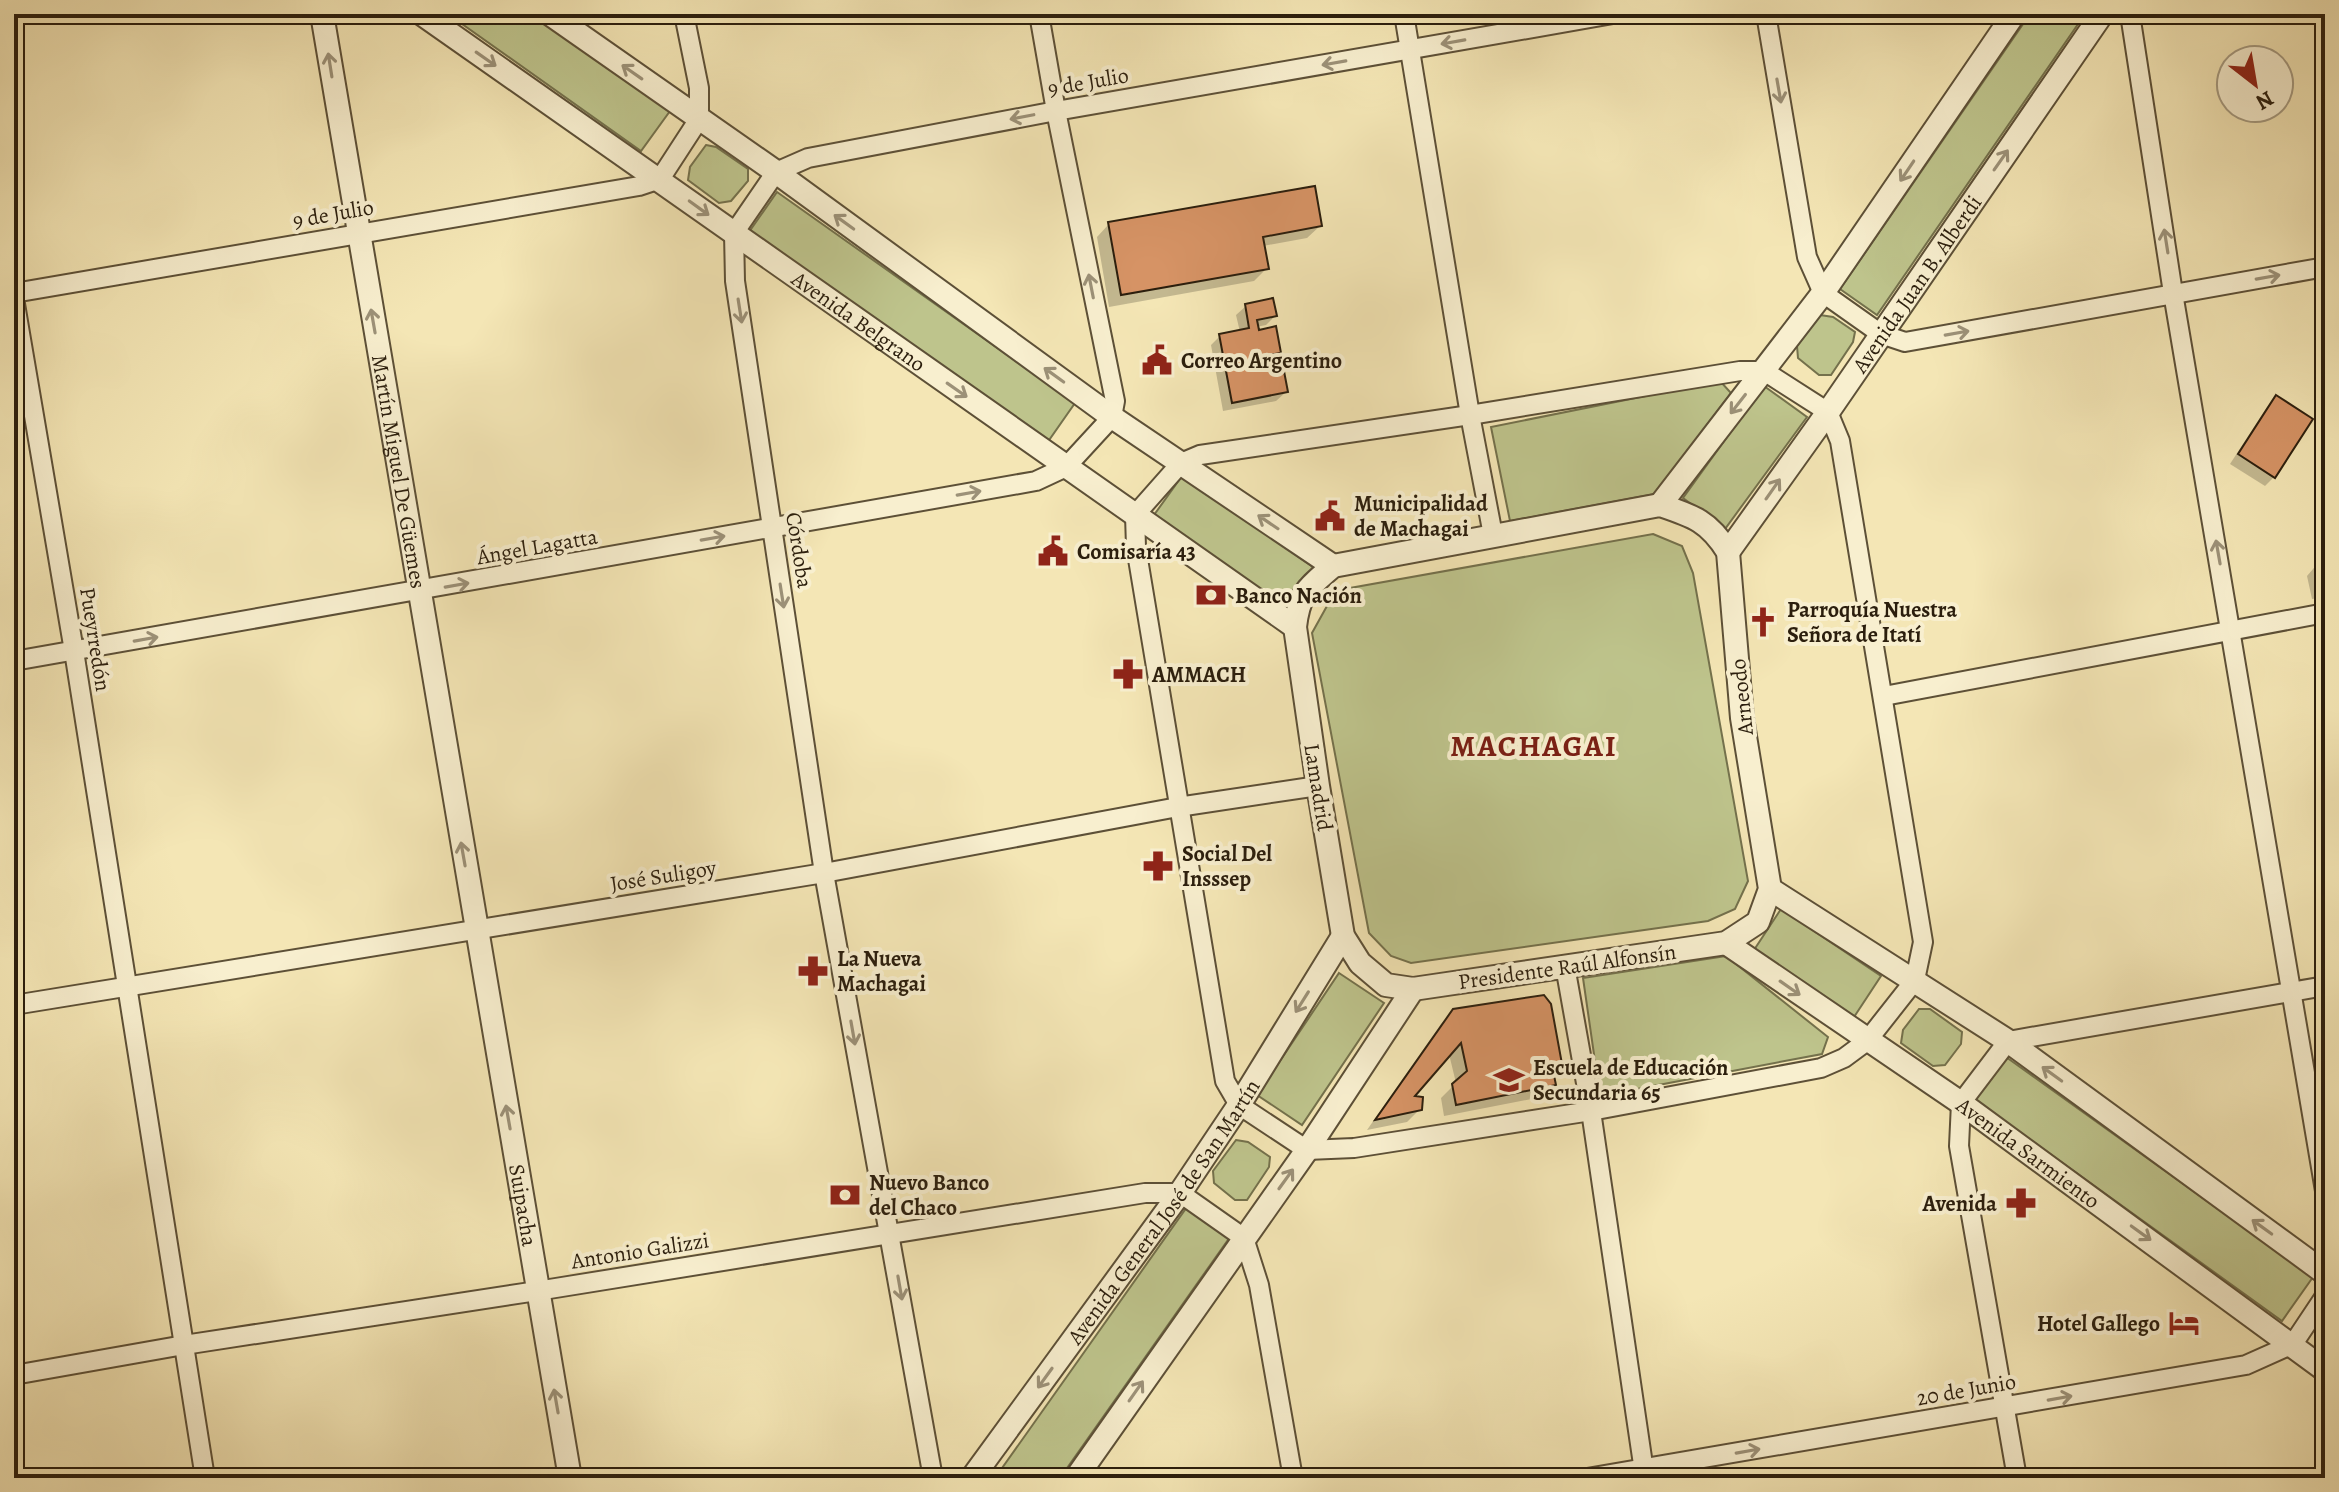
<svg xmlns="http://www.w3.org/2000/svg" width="2339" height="1492" font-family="Alegreya,serif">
	<rect width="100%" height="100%" fill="#f4e6b5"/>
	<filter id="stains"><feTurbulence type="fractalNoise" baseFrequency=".0025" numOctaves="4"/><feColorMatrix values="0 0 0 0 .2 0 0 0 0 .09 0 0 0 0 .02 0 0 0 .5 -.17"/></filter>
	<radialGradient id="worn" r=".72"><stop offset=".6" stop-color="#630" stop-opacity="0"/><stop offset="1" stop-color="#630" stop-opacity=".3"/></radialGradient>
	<g fill="#bec48c" stroke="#74714c" stroke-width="2">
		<path d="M448 14H532L670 111 641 151Z"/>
		<path d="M2030 14H2085L1877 315 1840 289Z"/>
		<path d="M706 145 716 147 748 169V181L731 201 719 203 688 180 690 167Z"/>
		<path d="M777 192 1075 403 1047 443 749 232Z"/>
		<path d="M1820 315 1833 317 1855 332 1853 342 1831 375H1819L1798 358 1797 346Z"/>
		<path d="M1720 381 1731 393 1655 494 1510 521 1491 427Z"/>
		<path d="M1764 386 1807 417 1725 529 1683 498Z"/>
		<path d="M1182 476 1313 567 1285 606 1154 515Z"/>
		<path d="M1653 534 1682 546 1693 573 1748 881 1735 909 1708 921 1411 963 1391 956 1369 933 1312 633 1327 606 1350 588Z"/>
		<path d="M1781 909 1881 976 1854 1017 1754 950Z"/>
		<path d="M1726 956 1828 1037 1822 1054 1600 1096 1583 978Z"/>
		<path d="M1339 973 1384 1003 1302 1125 1257 1095Z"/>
		<path d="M1919 1009H1930L1962 1032 1961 1044 1945 1065 1933 1066 1901 1043 1903 1030Z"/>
		<path d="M2006 1057 2313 1277 2282 1321 1975 1100Z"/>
		<path d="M1236 1140 1248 1142 1270 1157 1269 1167 1247 1200H1235L1214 1183 1213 1171Z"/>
		<path d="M1187 1207 1230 1237 1060 1478H995Z"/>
	</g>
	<g fill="#0003">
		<path d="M1109 224 1320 226 1307 238 1263 246 1266 269 1254 281 1109 307 1097 237Z"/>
		<path d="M1246 306 1275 316 1266 325 1256 327 1257 332 1279 352 1270 361 1262 363 1264 372 1286 392 1276 401 1223 411 1211 345 1220 336 1240 332 1236 315Z"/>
		<path d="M2276 398 2274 477 2265 486 2230 464 2267 407Z"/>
		<path d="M2325 555V604L2320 605 2319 598 2312 599 2307 576Z"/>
		<path d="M1454 1011 1560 1064 1552 1072 1554 1085 1542 1097 1444 1116 1441 1098 1456 1083 1449 1054 1411 1098 1420 1109 1407 1122 1367 1130 1441 1024Z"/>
	</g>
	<g fill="#d69365" stroke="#2b1e0d" stroke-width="2">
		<path d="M1315 186 1322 226 1263 237 1269 269 1121 295 1108 222Z"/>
		<path d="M1273 298 1277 316 1257 320 1259 330 1276 326 1281 353 1263 356 1265 370 1283 366 1288 392 1232 403 1219 334 1249 328 1245 304Z"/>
		<path d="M2276 395 2313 419 2275 478 2238 454Z"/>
		<path d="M2325 561V588H2324L2319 562Z"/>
		<path d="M1544 995 1551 1004 1562 1064 1552 1066 1556 1085 1456 1105 1452 1084 1467 1071 1461 1043 1415 1096 1423 1097 1422 1110 1375 1120 1453 1009Z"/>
	</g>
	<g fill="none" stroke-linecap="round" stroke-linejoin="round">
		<g stroke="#5d5037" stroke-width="22">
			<g id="minor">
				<path d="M1404 14 1470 415 1493 535"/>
				<path d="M1766 14 1807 257 1823 293 1881 334 1905 342 2325 267"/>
				<path d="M2130 14 2173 293 2325 1191"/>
				<path d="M14 293 639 186 660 179 699 119V88L684 14"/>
				<path d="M14 298 74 651 205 1478"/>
				<path d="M1740 371H1764L1828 412 1840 441 1923 942 1915 980 1867 1041 1844 1058 1821 1068 1591 1111 1354 1148 1307 1150 1239 1105 1225 1081 1136 547 1135 515 1181 463 1200 455 1470 415Z"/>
				<path d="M14 661 1036 481 1066 467 1112 417 1115 401 1056 111 1039 14"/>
				<path d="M1884 696 2325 613"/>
				<path d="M1565 966 1591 1111 1645 1478"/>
				<path d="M14 1005 824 873 1178 807 1318 786"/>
				<path d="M14 1375 184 1345 537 1291 1145 1193H1180L1244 1238 1259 1285 1293 1478"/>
				<path d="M933 1478 824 873 735 281 734 233 776 172 808 158 1056 111 1613 14"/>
				<path d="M1587 1478 2246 1365 2293 1344 2325 1296"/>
				<path d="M2017 1478 1959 1146 1961 1103 2008 1041 2325 986"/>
			</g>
		</g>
		<g stroke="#5d5037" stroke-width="26">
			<g id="tertiary">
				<path id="s1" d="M322 14 570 1478"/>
				<path id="s2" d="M422 14 1295 627"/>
				<path d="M550 14 776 172 1112 417 1333 566"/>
				<path d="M1660 505C1693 516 1709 521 1728 552L1742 718 1770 889 1758 922 1726 943 1413 989 1386 985 1360 963 1343 936 1318 786 1295 627C1299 592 1308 588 1333 566Z"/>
				<path d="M1660 505 1823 293 2014 14"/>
				<path id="s3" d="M1728 552 1828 412 2102 14"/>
				<path d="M1770 889 2008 1041 2325 1273"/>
				<path id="s4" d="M1726 943 1961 1103 2325 1370"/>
				<path id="s5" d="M972 1478 1180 1193 1239 1105 1343 936"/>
				<path d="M1076 1478 1307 1150 1413 989"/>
			</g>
		</g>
		<use href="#minor" stroke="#f8efcf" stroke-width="18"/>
		<use href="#tertiary" stroke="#f8efcf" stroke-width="22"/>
	</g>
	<defs><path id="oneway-shaft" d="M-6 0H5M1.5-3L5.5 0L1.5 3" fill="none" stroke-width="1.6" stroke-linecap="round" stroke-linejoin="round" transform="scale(2)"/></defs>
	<g stroke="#9c9178">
		<use href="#oneway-shaft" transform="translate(1453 42) rotate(170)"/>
		<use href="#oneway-shaft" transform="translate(486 59) rotate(35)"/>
		<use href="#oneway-shaft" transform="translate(1334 63) rotate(170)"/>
		<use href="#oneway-shaft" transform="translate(330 65) rotate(-99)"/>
		<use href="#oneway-shaft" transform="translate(632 72) rotate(-145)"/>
		<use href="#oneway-shaft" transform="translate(1779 91) rotate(80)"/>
		<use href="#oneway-shaft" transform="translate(1022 117) rotate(169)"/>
		<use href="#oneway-shaft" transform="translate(2001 160) rotate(-55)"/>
		<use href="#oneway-shaft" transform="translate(1907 171) rotate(124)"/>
		<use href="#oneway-shaft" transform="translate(699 208) rotate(36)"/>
		<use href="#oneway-shaft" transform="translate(844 222) rotate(-144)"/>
		<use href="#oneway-shaft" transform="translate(2166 241) rotate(-99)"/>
		<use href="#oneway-shaft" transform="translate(2268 277) rotate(-10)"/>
		<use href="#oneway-shaft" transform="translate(1091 286) rotate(-101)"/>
		<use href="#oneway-shaft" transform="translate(740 311) rotate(81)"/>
		<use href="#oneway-shaft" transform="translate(373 321) rotate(-100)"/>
		<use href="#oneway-shaft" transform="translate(1957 333) rotate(-10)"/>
		<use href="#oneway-shaft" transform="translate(1054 375) rotate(-144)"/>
		<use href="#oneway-shaft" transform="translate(957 390) rotate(35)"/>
		<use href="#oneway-shaft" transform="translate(1738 404) rotate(128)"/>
		<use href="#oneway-shaft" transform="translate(1773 489) rotate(-55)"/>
		<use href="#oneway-shaft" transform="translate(969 493) rotate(-10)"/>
		<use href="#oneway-shaft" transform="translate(1268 522) rotate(-146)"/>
		<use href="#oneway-shaft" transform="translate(713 538) rotate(-10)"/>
		<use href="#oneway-shaft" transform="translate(2218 552) rotate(-100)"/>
		<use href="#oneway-shaft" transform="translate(457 585) rotate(-10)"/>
		<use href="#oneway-shaft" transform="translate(782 596) rotate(81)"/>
		<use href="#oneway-shaft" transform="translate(146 639) rotate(-10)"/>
		<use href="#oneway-shaft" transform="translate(463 854) rotate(-100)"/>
		<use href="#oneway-shaft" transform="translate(1790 988) rotate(35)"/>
		<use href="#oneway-shaft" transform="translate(1302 1002) rotate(122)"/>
		<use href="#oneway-shaft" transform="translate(853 1033) rotate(80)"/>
		<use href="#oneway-shaft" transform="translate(2052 1074) rotate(-144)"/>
		<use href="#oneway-shaft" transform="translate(508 1117) rotate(-100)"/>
		<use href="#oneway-shaft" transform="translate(1286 1179) rotate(-54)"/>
		<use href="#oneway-shaft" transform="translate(2262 1227) rotate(-144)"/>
		<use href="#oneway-shaft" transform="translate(2141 1233) rotate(36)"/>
		<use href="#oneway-shaft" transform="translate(900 1288) rotate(80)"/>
		<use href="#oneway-shaft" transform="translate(1045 1378) rotate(126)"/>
		<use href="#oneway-shaft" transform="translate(1136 1391) rotate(-55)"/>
		<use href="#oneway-shaft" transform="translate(2060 1398) rotate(-10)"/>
		<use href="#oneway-shaft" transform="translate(556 1401) rotate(-100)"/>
		<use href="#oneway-shaft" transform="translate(1748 1451) rotate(-10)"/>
	</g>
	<defs>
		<g id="civic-bare" transform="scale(2.4)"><path d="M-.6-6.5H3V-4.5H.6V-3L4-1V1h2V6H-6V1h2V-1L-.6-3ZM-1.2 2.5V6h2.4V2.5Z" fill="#8f2418" stroke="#f8efcf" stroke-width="2.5" paint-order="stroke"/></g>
		<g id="bank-bare" transform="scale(2.4)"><path d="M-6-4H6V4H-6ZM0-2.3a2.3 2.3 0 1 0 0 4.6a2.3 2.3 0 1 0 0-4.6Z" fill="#8f2418" stroke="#f8efcf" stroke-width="2.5" paint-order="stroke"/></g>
		<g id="church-bare" transform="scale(2.4)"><path d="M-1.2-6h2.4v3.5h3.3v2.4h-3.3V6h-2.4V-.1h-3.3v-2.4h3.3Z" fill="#8f2418" stroke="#f8efcf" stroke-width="2.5" paint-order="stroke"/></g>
		<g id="pharmacy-bare" transform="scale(2.4)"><path d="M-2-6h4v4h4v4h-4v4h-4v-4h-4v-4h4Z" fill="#8f2418" stroke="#f8efcf" stroke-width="2.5" paint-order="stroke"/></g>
		<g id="school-bare" transform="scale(2.4)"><path d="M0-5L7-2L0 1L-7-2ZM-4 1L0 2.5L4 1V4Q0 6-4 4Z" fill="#8f2418" stroke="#f8efcf" stroke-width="2.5" paint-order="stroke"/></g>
		<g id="hotel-bare" transform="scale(2.4)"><path d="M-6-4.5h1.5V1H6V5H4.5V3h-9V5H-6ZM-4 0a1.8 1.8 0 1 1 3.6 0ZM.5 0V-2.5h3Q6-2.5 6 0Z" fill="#8f2418" stroke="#f8efcf" stroke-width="2.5" paint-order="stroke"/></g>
	</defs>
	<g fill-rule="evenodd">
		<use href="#civic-bare" x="1157" y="360"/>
		<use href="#civic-bare" x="1330" y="516"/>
		<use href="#civic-bare" x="1053" y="551"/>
		<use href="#bank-bare" x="1211" y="595"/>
		<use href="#church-bare" x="1763" y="622"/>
		<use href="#pharmacy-bare" x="1128" y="674"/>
		<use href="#pharmacy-bare" x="1158" y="866"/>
		<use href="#pharmacy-bare" x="813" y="971"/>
		<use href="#school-bare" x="1509" y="1080"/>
		<use href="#bank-bare" x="845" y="1195"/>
		<use href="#pharmacy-bare" x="2021" y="1203"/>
		<use href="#hotel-bare" x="2184" y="1323"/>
	</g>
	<g text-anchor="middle" stroke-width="8" stroke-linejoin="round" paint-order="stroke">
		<g font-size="22" fill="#2b1e0d" stroke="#f8efcf">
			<text transform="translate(1088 81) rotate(-10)" y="8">9 de Julio</text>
			<text transform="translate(333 213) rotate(-10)" y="8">9 de Julio</text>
			<text dy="8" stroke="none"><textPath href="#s3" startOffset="328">Avenida Juan B. Alberdi</textPath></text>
			<text dy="8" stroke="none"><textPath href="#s2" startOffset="534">Avenida Belgrano</textPath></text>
			<text dy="8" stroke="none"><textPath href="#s1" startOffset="464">Martín Miguel De Güemes</textPath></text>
			<text transform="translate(537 546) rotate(-10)" y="8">Ángel Lagatta</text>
			<text transform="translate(800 550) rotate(81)" y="8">Córdoba</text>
			<text transform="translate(96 639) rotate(81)" y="8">Pueyrredón</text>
			<text transform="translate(1741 697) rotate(-96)" y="8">Arneodo</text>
			<text transform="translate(1319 787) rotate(81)" y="8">Lamadrid</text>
			<text transform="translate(663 875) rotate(-9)" y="8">José Suligoy</text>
			<text transform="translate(1567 966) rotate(-8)" y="8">Presidente Raúl Alfonsín</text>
			<text dy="8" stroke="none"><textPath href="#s4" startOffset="368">Avenida Sarmiento</textPath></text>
			<text dy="8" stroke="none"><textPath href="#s1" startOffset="1208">Suipacha</textPath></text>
			<text dy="8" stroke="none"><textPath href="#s5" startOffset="328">Avenida General José de San Martín</textPath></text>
			<text transform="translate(640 1250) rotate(-9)" y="8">Antonio Galizzi</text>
			<text transform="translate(1966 1389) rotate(-10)" y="8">20 de Junio</text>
		</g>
		<g font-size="22" font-weight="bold" fill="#2b1e0d" stroke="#f8efcf" text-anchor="start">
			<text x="1181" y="368">Correo Argentino</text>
			<text x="1354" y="511">Municipalidad<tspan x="1354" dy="25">de Machagai</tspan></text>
			<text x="1077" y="559">Comisaría 43</text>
			<text x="1235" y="603">Banco Nación</text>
			<text x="1787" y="617">Parroquía Nuestra<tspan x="1787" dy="25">Señora de Itatí</tspan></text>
			<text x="1152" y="682">AMMACH</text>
			<text x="1182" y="861">Social Del<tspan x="1182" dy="25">Insssep</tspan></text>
			<text x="837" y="966">La Nueva<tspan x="837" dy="25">Machagai</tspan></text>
			<text x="1533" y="1075">Escuela de Educación<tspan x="1533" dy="25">Secundaria 65</tspan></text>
			<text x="869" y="1190">Nuevo Banco<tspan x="869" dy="25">del Chaco</tspan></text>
			<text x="1997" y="1211" text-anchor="end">Avenida</text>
			<text x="2160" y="1331" text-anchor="end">Hotel Gallego</text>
		</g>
		<g font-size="30" font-weight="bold" letter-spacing="2" fill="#7a1f14" stroke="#f8efcf">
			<text x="1534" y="756">MACHAGAI</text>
		</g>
	</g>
	<rect width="2339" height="1492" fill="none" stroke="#f4e6b5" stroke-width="48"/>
	<rect x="16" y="16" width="2307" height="1460" fill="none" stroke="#2b1e0d" stroke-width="4"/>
	<rect x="24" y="24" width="2291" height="1444" fill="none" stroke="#2b1e0d" stroke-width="2"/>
	<g transform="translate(2255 84) rotate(149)"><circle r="38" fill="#f8efcf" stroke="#a69b81" stroke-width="2"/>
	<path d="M0-6L14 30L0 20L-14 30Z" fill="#8f2418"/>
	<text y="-12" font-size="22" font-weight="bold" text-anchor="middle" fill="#2b1e0d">N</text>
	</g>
	<rect width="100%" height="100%" filter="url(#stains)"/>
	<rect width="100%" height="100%" fill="url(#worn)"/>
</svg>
